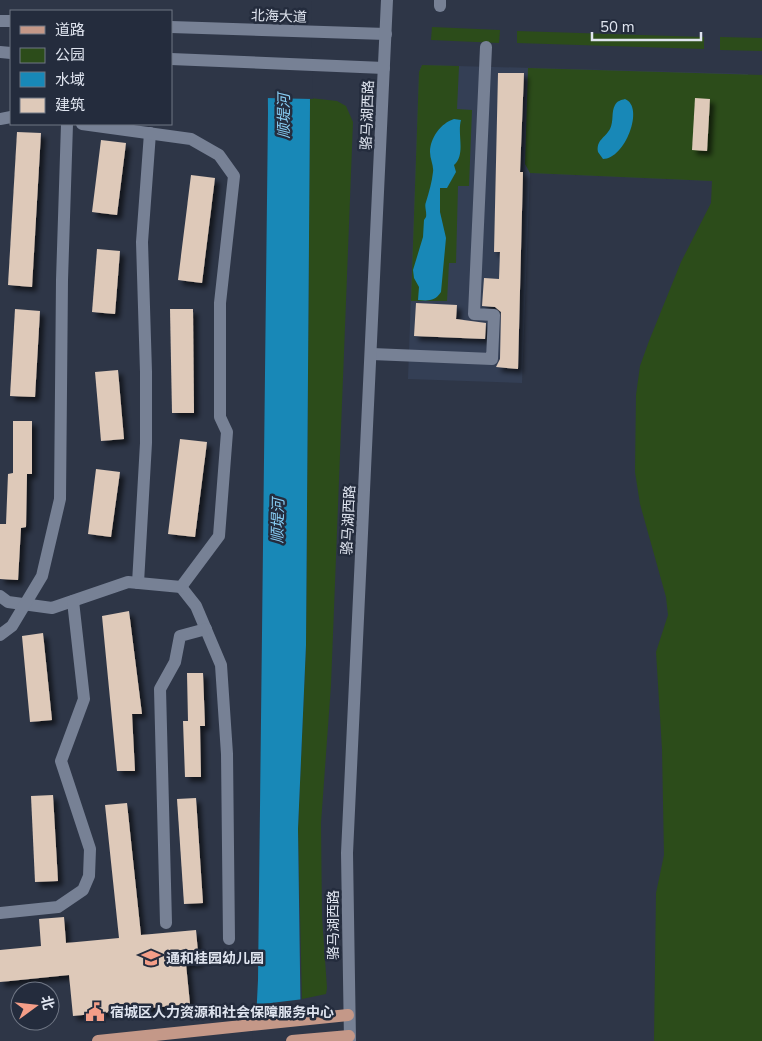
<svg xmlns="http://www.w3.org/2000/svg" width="762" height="1041" font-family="'Nunito Sans','Noto Sans SC',sans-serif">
	<defs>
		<filter id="shadow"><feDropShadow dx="4.5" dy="4.5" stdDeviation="2.5" flood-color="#0009"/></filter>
	</defs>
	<rect width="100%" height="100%" fill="#2e3647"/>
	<path fill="#343f55" d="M422 65 748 74 712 181 530 173 522 383 408 379 419 72Z"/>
	<g fill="#2c4c1a">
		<path d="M432 27 500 30 499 43 431 40Z"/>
		<path d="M517 31 704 37V49L517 43Z"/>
		<path d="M720 37 762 38V51L720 50Z"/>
		<path d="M422 65 459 66 457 109 472 110 469 186H458L456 263H449L447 301H411L419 72Z"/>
		<path d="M528 68 762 75V1041H654L656 893 664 855 662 749 656 652 668 615 666 597 640 504 635 472 636 395 640 366 649 341 681 262 711 203 712 181 530 173 525 164Z"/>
		<path d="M310 98 337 101 346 106 353 122 331 685 321 823 322 917 327 988 326 994 302 999 298 829 306 645Z"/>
	</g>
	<g fill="#1888b7">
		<path d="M267 0H309L310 104 306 645 298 829 301 1041H255L258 980 268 113Z"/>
		<path d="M625 99C645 107 625 159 603 159L598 152C596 140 605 138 610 129 614 121 611 112 615 105 617 101 621 100 625 99Z"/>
		<path d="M454 119 461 120C457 134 466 155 454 165L456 172 447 188H440V212L446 238 441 292C435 301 429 301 418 300L419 287 414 278 413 270 423 237 424 220 426 217C427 212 424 206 426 202 429 192 432 182 433 172 434 166 430 159 430 152 430 138 441 123 454 119Z"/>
	</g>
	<g fill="#2e3647">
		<path d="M265 0H311L313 99 265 98Z"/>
		<path d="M304 999V1041H252L254 1005Z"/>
	</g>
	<g fill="#dec9b9" filter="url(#shadow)">
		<path d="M498 73H524L520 172H523L518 369 496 367 500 359 501 312 495 307 482 306 484 278 499 279 500 252H494Z"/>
		<path d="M695 98 710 99 707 151 692 150Z"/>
		<path d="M17 132 41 133 32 287 8 285Z"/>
		<path d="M101 140 126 143 117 215 92 212Z"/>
		<path d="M191 175 215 178 202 283 178 280Z"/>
		<path d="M97 249 120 251 115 314 92 312Z"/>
		<path d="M416 303 457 305 456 319 486 323 485 339 414 336Z"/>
		<path d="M15 309 40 311 35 397 10 396Z"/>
		<path d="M170 309H193L194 413H172Z"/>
		<path d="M118 370 124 439 101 441 95 372Z"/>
		<path d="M13 421H32V474H27L26 527 21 528 18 580 0 579V524H6L8 474 13 473Z"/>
		<path d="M180 439 207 442 195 537 168 534Z"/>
		<path d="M96 469 120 472 111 537 88 534Z"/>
		<path d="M129 611 142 714H132L135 771H117L102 616Z"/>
		<path d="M43 633 52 720 30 722 22 636Z"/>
		<path d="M187 673H203L205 726H200L201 777H185L183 721H188Z"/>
		<path d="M53 795 58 881 35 882 31 796Z"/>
		<path d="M196 798 203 903 184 904 177 799Z"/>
		<path d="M127 803 141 935 196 930 199 963 186 964 190 1004 73 1016 69 975 0 982V950L41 946 39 919 64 917 66 943 119 938 105 805Z"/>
	</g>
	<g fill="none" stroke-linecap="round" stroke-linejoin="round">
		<g stroke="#778195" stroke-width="12">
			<path d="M440 6V0"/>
			<path d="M0 21H11"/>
			<path d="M171 27 386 34"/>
			<path d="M0 52 11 53"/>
			<path d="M171 59 384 68"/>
			<path d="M0 119 11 117"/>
			<path d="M372 354 492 359 494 315 474 314 486 47"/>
			<path d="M138 583 146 443V372L142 242 150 133"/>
			<path d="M181 587 196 606 221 665 227 754 229 939"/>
			<path d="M0 596 8 602 52 608 128 582 181 587 219 536 227 432 220 417V303L234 176 219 155 191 139 82 124"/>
			<path d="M0 635 12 626 42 576 60 499 62 280 67 124"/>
			<path d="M0 913 58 907 83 890 89 876 90 849 61 761 84 699 73 601"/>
			<path d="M166 923 160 689 175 662 180 636 206 629"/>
			<path d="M350 1041 347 853 387 0"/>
		</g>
		<g stroke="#c49888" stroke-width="12">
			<path d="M98 1041 348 1015"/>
			<path d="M292 1041 349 1036"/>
		</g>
	</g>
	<defs>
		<g id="school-bare" transform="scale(1.5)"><path d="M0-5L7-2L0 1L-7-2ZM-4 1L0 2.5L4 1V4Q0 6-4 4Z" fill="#f49e88" stroke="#242c3d" stroke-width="2.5" paint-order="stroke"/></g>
		<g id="civic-bare" transform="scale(1.5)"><path d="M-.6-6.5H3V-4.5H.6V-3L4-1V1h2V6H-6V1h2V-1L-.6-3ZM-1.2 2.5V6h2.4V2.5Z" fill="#f49e88" stroke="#242c3d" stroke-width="2.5" paint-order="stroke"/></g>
	</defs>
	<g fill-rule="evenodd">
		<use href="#school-bare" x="151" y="958"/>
		<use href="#civic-bare" x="95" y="1012"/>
	</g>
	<g text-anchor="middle" stroke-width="5" stroke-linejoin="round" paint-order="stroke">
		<g font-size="14" fill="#dfe4ef" stroke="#242c3d">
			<text transform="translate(279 16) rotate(2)" y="5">北海大道</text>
			<text transform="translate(367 115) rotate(-88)" y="5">骆马湖西路</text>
			<text transform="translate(348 520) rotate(-87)" y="5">骆马湖西路</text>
			<text transform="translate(333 925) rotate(-90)" y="5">骆马湖西路</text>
		</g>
		<g font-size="14" font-weight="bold" fill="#dfe4ef" stroke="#242c3d" text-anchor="start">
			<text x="166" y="963">通和桂园幼儿园</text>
			<text x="110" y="1017">宿城区人力资源和社会保障服务中心</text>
		</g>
		<g font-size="15" font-style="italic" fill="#88cdf3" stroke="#242c3d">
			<text transform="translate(284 116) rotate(-90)" y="5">顺堤河</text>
			<text transform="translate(278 521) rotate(-89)" y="5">顺堤河</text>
		</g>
	</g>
	<rect x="10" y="10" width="162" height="115" fill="#242c3d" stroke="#6f7684"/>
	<rect x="20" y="26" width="25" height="8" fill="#c49888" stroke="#6f7684"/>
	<text x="55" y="35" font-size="15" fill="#dfe4ef">道路</text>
	<rect x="20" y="48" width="25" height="15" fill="#2c4c1a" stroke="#6f7684"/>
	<text x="55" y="60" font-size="15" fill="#dfe4ef">公园</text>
	<rect x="20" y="72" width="25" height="15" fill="#1888b7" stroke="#6f7684"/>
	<text x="55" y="85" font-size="15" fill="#dfe4ef">水域</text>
	<rect x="20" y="98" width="25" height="15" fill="#dec9b9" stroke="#6f7684"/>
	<text x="55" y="110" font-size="15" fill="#dfe4ef">建筑</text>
	<g transform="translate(35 1006) rotate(75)"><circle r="24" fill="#242c3d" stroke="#6f7684"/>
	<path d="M0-4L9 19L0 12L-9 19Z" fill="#f49e88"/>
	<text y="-8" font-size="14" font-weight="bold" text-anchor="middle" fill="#dfe4ef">北</text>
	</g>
	<path d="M592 32v8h109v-8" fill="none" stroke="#dfe4ef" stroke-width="2.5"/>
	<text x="600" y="32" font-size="15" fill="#dfe4ef" stroke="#242c3d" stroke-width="4" paint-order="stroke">50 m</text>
</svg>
